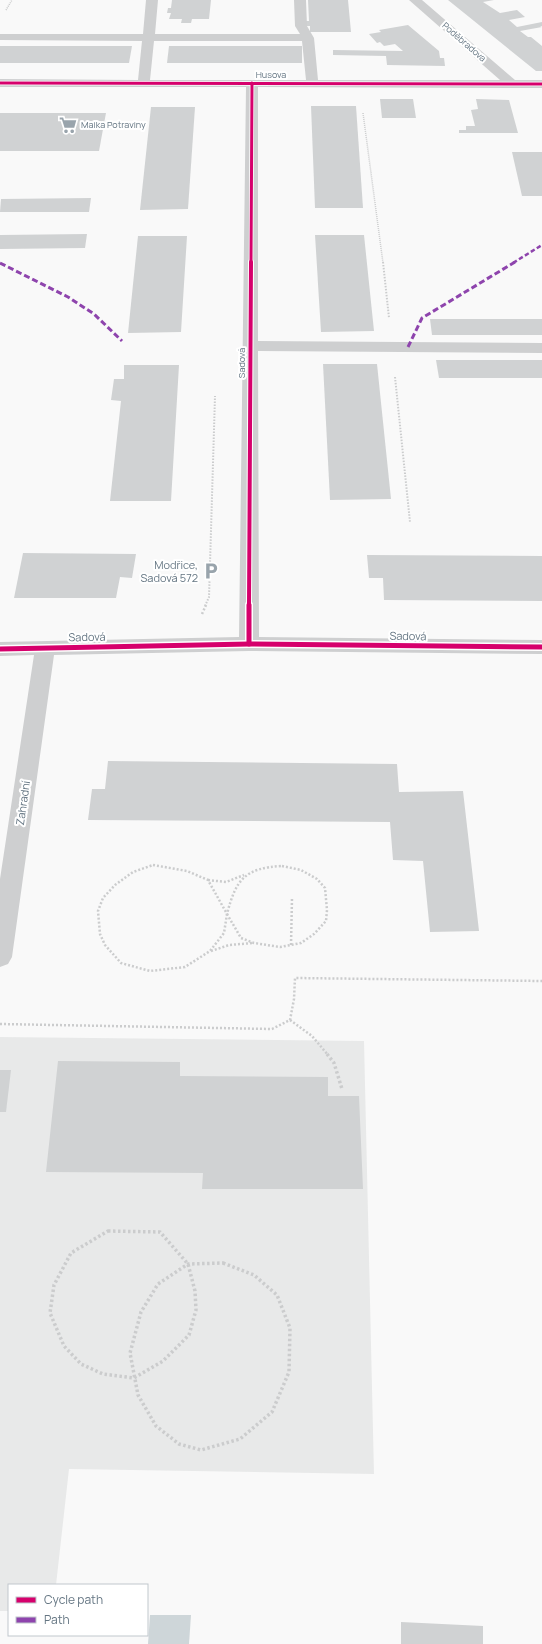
<svg xmlns="http://www.w3.org/2000/svg" width="542" height="1644" font-family="Manrope,sans-serif">
	<rect width="100%" height="100%" fill="#f9f9f9"/>
	<path fill="#e8e9e9" d="M0 1037 364 1041 374 1474 69 1469 56 1585H9V1611H0Z"/>
	<path fill="#ced6d9" d="M150 1615H191L189 1644H148Z"/>
	<g fill="#d0d2d3">
		<path d="M172 0H211L209 19H192L191 23H181L182 19H169L171 13H167L168 8H171Z"/>
		<path d="M308 0H348L351 32H310V26H304V21H309Z"/>
		<path d="M448 0H494L483 2 500 13 517 10 525 17 509 20 517 27 542 22V26H540L542 27 520 31 528 37H531L542 46V71H536Z"/>
		<path d="M408 25 439 51 440 58H444L445 66 387 65 386 56 333 55V50L403 51 395 44 384 46 380 42 377 43 369 34 381 32 379 30Z"/>
		<path d="M0 46H132L129 63H0Z"/>
		<path d="M169 46H302V63H167Z"/>
		<path d="M380 99H413L416 118H382Z"/>
		<path d="M476 99 509 100 518 133H459V130H466V126H475L471 110 478 109Z"/>
		<path d="M311 106H356L363 208H315Z"/>
		<path d="M151 107H195L188 209 140 210Z"/>
		<path d="M0 113H106L99 151H0Z"/>
		<path d="M512 152H542V196H522Z"/>
		<path d="M91 198 89 212H0L1 199Z"/>
		<path d="M87 234 85 248 0 249V235Z"/>
		<path d="M315 235H364L374 331 321 332Z"/>
		<path d="M138 236H187L181 332 128 333Z"/>
		<path d="M430 319H542V335H432Z"/>
		<path d="M436 360H542V378H439Z"/>
		<path d="M323 364H377L391 499 330 500Z"/>
		<path d="M124 365H179L171 501H110L121 401 111 400 114 379H124Z"/>
		<path d="M23 553 136 554 132 578 120 577 116 598H14Z"/>
		<path d="M367 555 542 556V601L384 600 383 578H369Z"/>
		<path d="M108 761 397 764 399 792 463 791 479 931 430 932 423 861 393 860 390 822 88 820 92 789H105Z"/>
		<path d="M58 1061 180 1062V1076L328 1077V1096H359L363 1189H202L203 1173 46 1172Z"/>
		<path d="M0 1070H11L6 1112H0Z"/>
		<path d="M401 1622 483 1626V1644H401Z"/>
	</g>
	<g fill="none" stroke-linecap="round" stroke-linejoin="round">
		<g stroke="#cbcccd" stroke-width="1.5" stroke-dasharray="1 1" stroke-linecap="butt">
			<path d="M6 10 12 0"/>
			<path d="M363 113 383 263"/>
		</g>
		<g stroke="#cbcccd" stroke-width="2" stroke-dasharray="1.5 1.5" stroke-linecap="butt">
			<path d="M383 262 389 318"/>
			<path d="M395 377 410 522"/>
			<path d="M205 606 209 597 215 396"/>
		</g>
		<g stroke="#cbcccd" stroke-width="2.5" stroke-dasharray="2 2" stroke-linecap="butt">
			<path d="M202 614 206 605"/>
			<path d="M153 865 187 871 208 880 227 914 224 933 210 951 185 967 150 971 121 963 105 945 100 934 98 911 103 898 115 885 133 872Z"/>
			<path d="M282 866 301 870 317 879 325 888 327 910 326 921 314 934 301 943 280 947 254 943 241 938 227 914C236 879 245 868 282 866Z"/>
			<path d="M208 880 226 882 244 875"/>
			<path d="M291 945 292 898"/>
			<path d="M211 951 229 945 253 943"/>
			<path d="M290 1020 312 1036 328 1055"/>
			<path d="M0 1024 272 1029 290 1020 294 999 295 978 542 981"/>
		</g>
		<g stroke="#cbcccd" stroke-width="3.5" stroke-dasharray="2.5 2.5" stroke-linecap="butt">
			<path d="M327 1054 334 1063 342 1089"/>
			<path d="M108 1231 160 1232 188 1264 195 1291 196 1310 189 1335 163 1361 134 1378 103 1374 81 1364 64 1346 50 1313 54 1285 71 1253Z"/>
			<path d="M223 1263 254 1275 277 1295 290 1328 289 1372 272 1412 240 1439 201 1450 179 1444 156 1426 138 1395 130 1353 141 1312 158 1284 188 1264Z"/>
		</g>
		<path fill="#cecfd0" fill-rule="evenodd" d="M146 0H158L155 34H300L295 26 294 0H306L307 26 314 38 318 80H500L409 0H422L515 80H542V88L258 87V341L542 343V353L258 351 259 637 542 640V654L249 651 54 655 12 957 8 964 0 967V879L34 655 0 656V642L239 637 246 87H0V79L138 80 142 41 0 40V34H143ZM154 41H302L306 80H150Z"/>
		<path stroke="#8e44ad" stroke-width="2.5" stroke-dasharray="4.5 2.5" stroke-linecap="butt" d="M513 263 542 245"/>
		<g stroke="#8e44ad" stroke-width="3" stroke-dasharray="6 3" stroke-linecap="butt">
			<path d="M0 263 68 297 94 314 122 341"/>
			<path d="M408 347 422 318 515 262"/>
		</g>
		<g stroke="#fff" stroke-width="4.5">
			<g id="cycleway-far2">
				<path d="M0 83 542 84"/>
				<path d="M251 263 252 83"/>
			</g>
		</g>
		<g stroke="#fff" stroke-width="6">
			<path id="cycleway-far1" d="M249 606 251 262"/>
		</g>
		<g stroke="#fff" stroke-width="8">
			<g id="cycleway">
				<path d="M249 644V605"/>
				<path d="M0 649 249 644 542 647"/>
			</g>
		</g>
		<use href="#cycleway-far2" stroke="#d6006c" stroke-width="3"/>
		<use href="#cycleway-far1" stroke="#d6006c" stroke-width="4"/>
		<use href="#cycleway" stroke="#d6006c" stroke-width="5"/>
	</g>
	<defs>
		<g id="supermarket-bare" transform="scale(1.38)"><path d="M-6-5.5h2.5l.6 2H6L4.5 2H-2.5L-4.4-4H-6ZM-1.5 3.2a1.3 1.3 0 1 0 .1 0ZM3 3.2a1.3 1.3 0 1 0 .1 0Z" fill="#99a4ac" stroke="#fff" stroke-width="2.5" paint-order="stroke"/></g>
		<g id="parking-bare" transform="scale(1.38)"><path d="M-3.5-5.5H1a3.5 3.5 0 0 1 0 7H-1V5.5H-3.5ZM-1-3.4V-.6H.8a1.4 1.4 0 0 0 0-2.8Z" fill="#99a4ac" stroke="#fff" stroke-width="2.5" paint-order="stroke"/></g>
	</defs>
	<g fill-rule="evenodd">
		<use href="#supermarket-bare" x="68" y="125"/>
		<use href="#parking-bare" x="211" y="571"/>
	</g>
	<g text-anchor="middle" stroke-width="4" stroke-linejoin="round" paint-order="stroke">
		<g font-size="9" fill="#657683" stroke="#fff">
			<text transform="translate(464 42) rotate(41)" y="3">Poděbradova</text>
			<text x="271" y="78">Husova</text>
			<text transform="translate(242 363) rotate(-90)" y="3">Sadová</text>
		</g>
		<g font-size="9" fill="#657683" stroke="#fff" text-anchor="start">
			<text x="81" y="128">Maika Potraviny</text>
		</g>
		<g font-size="11" fill="#657683" stroke="#fff" text-anchor="end">
			<text x="198" y="569">Modřice,<tspan x="198" dy="13">Sadová 572</tspan></text>
		</g>
		<g font-size="11" fill="#657683" stroke="#fff">
			<text transform="translate(408 636) rotate(1)" y="4">Sadová</text>
			<text transform="translate(87 637) rotate(-1)" y="4">Sadová</text>
			<text transform="translate(23 803) rotate(-82)" y="4">Zahradní</text>
		</g>
	</g>
	<rect x="8" y="1584" width="140" height="52" fill="#ffffff" stroke="#c1c8cd"/>
	<rect x="16" y="1597" width="20" height="6" fill="#d6006c" stroke="#c1c8cd"/>
	<text x="44" y="1604" font-size="12" fill="#657683">Cycle path</text>
	<rect x="16" y="1617" width="20" height="6" fill="#8e44ad" stroke="#c1c8cd"/>
	<text x="44" y="1624" font-size="12" fill="#657683">Path</text>
</svg>
